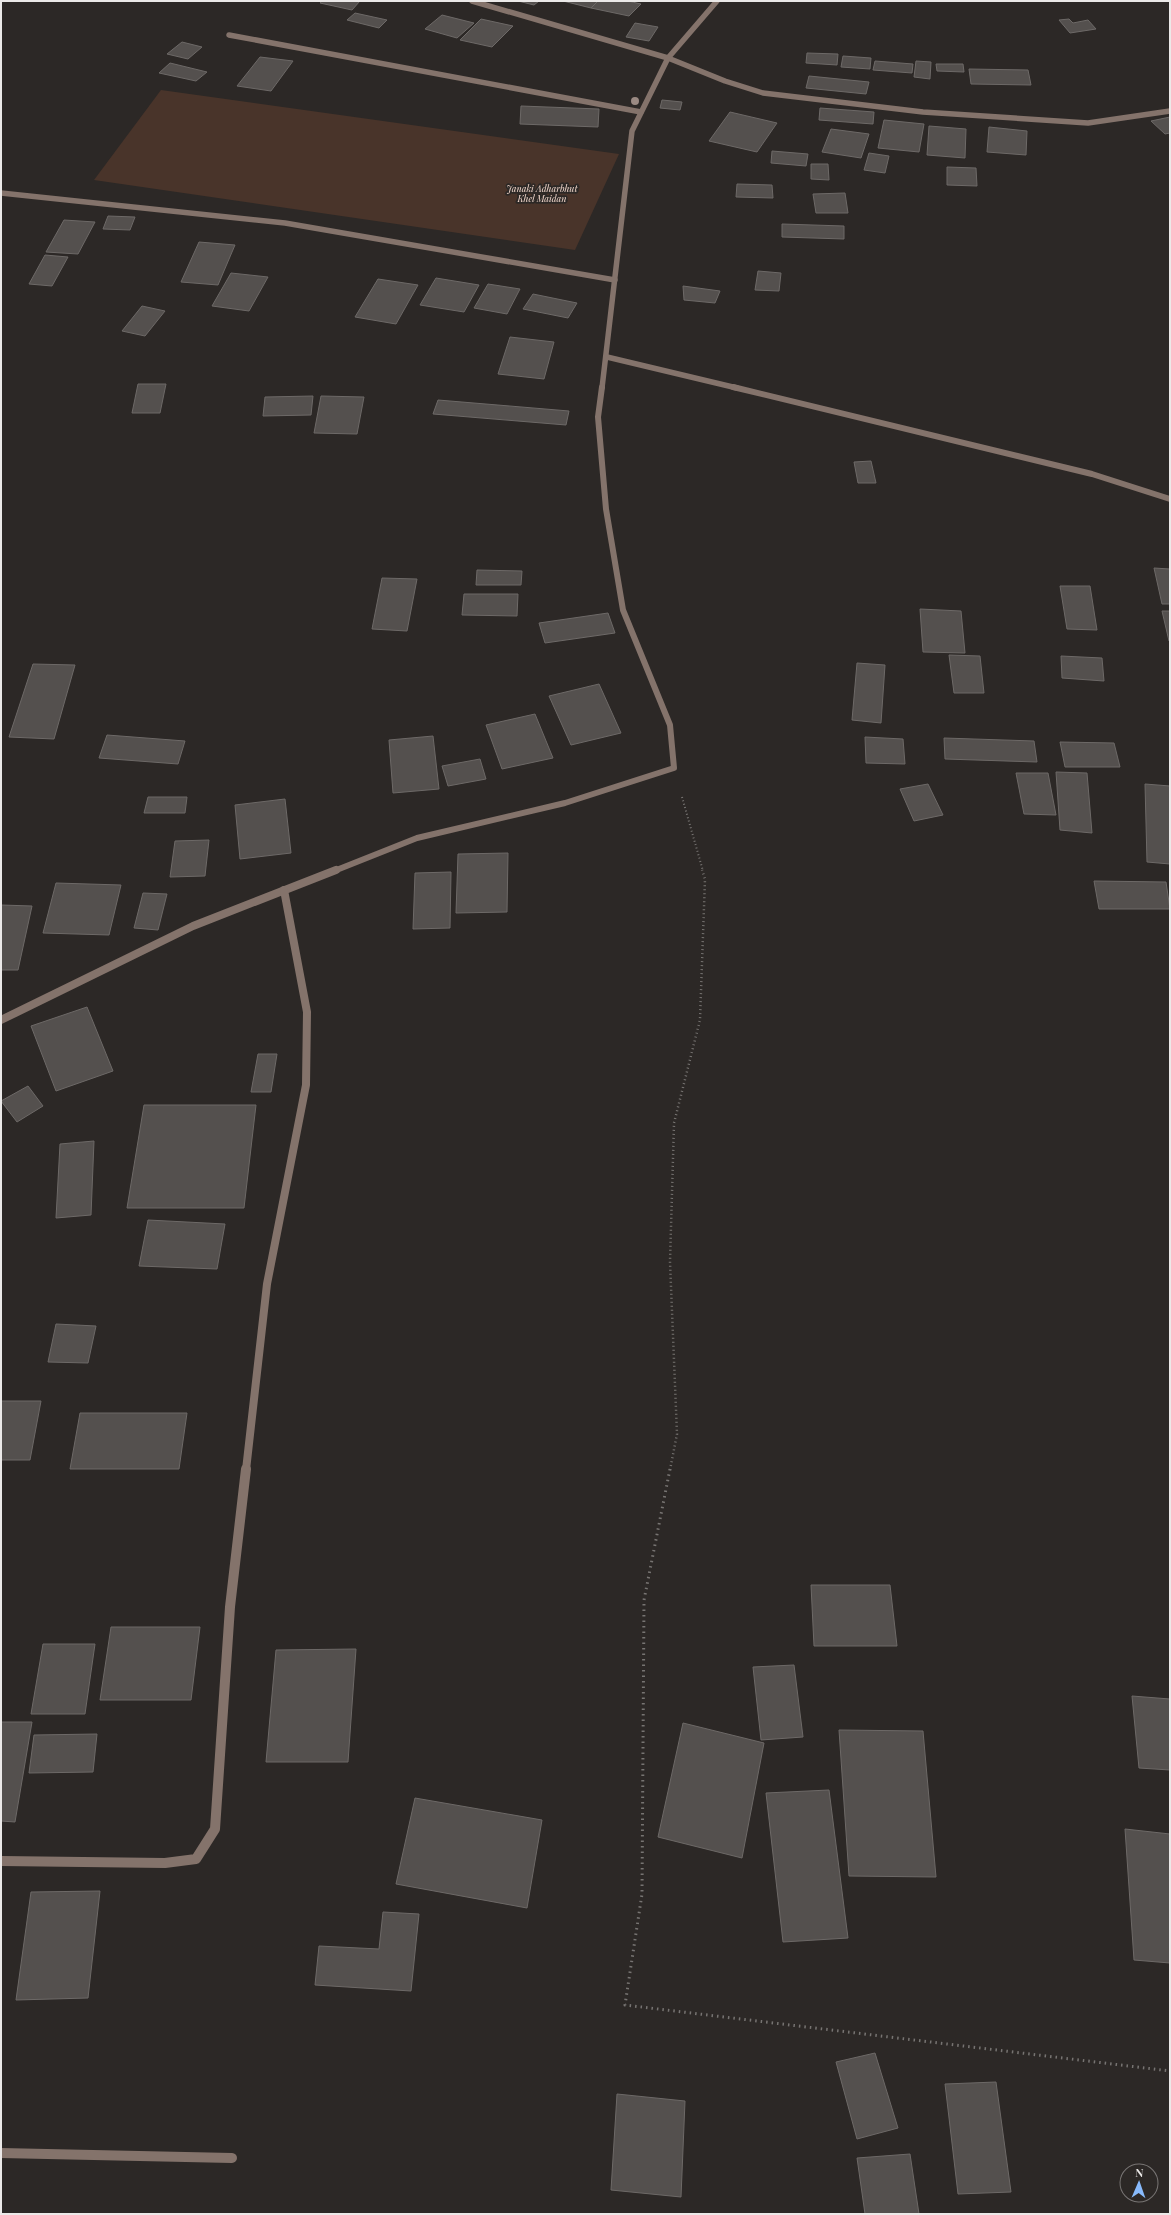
<svg xmlns="http://www.w3.org/2000/svg" width="1171" height="2215" font-family="'Playfair Display',serif">
	<rect width="100%" height="100%" fill="#2c2826"/>
	<path fill="#49342a" d="M161 90 619 154 575 250 94 180Z"/>
	<g fill="#54504e" stroke="#6d6967">
		<path d="M322 1H360L352 10 320 3Z"/>
		<path d="M518 1H539L534 5Z"/>
		<path d="M563 1H598L591 8Z"/>
		<path d="M598 1H628L641 4 629 16 591 8Z"/>
		<path d="M355 13 387 20 379 28 347 20Z"/>
		<path d="M442 15 474 23 457 38 425 29Z"/>
		<path d="M481 19 513 26 492 47 460 40Z"/>
		<path d="M1069 19 1073 23 1088 20 1096 29 1070 33 1059 20Z"/>
		<path d="M635 23 658 27 649 41 626 37Z"/>
		<path d="M182 42 202 47 188 59 167 54Z"/>
		<path d="M807 53 838 54 837 65 806 63Z"/>
		<path d="M843 56 871 58 870 69 841 67Z"/>
		<path d="M260 57 293 61 271 91 237 86Z"/>
		<path d="M875 61 913 64 912 73 873 70Z"/>
		<path d="M916 61 931 62 930 79 914 77Z"/>
		<path d="M170 63 207 72 196 81 159 73Z"/>
		<path d="M936 64H963L964 72 937 71Z"/>
		<path d="M969 69 1028 70 1031 85 971 84Z"/>
		<path d="M809 76 869 82 866 94 806 88Z"/>
		<path d="M662 100 682 102 680 110 660 108Z"/>
		<path d="M521 106 599 109 598 127 520 124Z"/>
		<path d="M820 108 874 112 873 124 819 120Z"/>
		<path d="M730 112 777 123 757 152 709 141Z"/>
		<path d="M1170 117V133L1165 134 1151 121Z"/>
		<path d="M884 120 924 124 919 152 878 148Z"/>
		<path d="M929 126 966 129 965 158 927 155Z"/>
		<path d="M989 127 1027 131 1026 155 987 152Z"/>
		<path d="M831 129 869 134 861 158 822 152Z"/>
		<path d="M772 151 808 154 806 166 771 163Z"/>
		<path d="M869 153 889 156 885 173 864 170Z"/>
		<path d="M811 164H828L829 180 811 179Z"/>
		<path d="M947 167 976 168 977 186 947 185Z"/>
		<path d="M737 184 772 185 773 198 736 197Z"/>
		<path d="M845 193 848 213H816L813 194Z"/>
		<path d="M108 216 135 217 130 230 103 229Z"/>
		<path d="M64 220 95 222 78 254 46 252Z"/>
		<path d="M782 224 844 226V239L782 237Z"/>
		<path d="M199 242 235 245 218 285 181 282Z"/>
		<path d="M45 255 68 257 52 286 29 284Z"/>
		<path d="M758 271 781 273 779 291 755 290Z"/>
		<path d="M231 273 268 277 249 311 212 306Z"/>
		<path d="M436 278 479 285 464 312 420 305Z"/>
		<path d="M378 279 418 285 396 324 355 317Z"/>
		<path d="M488 284 520 289 507 314 474 308Z"/>
		<path d="M683 286 720 291 715 303 684 300Z"/>
		<path d="M533 294 577 303 568 318 523 309Z"/>
		<path d="M142 306 165 311 145 336 122 331Z"/>
		<path d="M510 337 554 342 544 379 498 374Z"/>
		<path d="M138 384H166L160 413H132Z"/>
		<path d="M313 396 311 415 263 416 265 397Z"/>
		<path d="M321 396 364 397 357 434 314 433Z"/>
		<path d="M438 400 569 411 566 425 433 414Z"/>
		<path d="M871 461 876 483H858L854 462Z"/>
		<path d="M1154 568 1170 569V604H1162Z"/>
		<path d="M477 570 522 571 521 585H476Z"/>
		<path d="M382 578 417 579 407 631 372 629Z"/>
		<path d="M1060 586H1090L1097 630 1067 629Z"/>
		<path d="M464 594H518L517 616 462 615Z"/>
		<path d="M920 609 961 611 965 653 923 652Z"/>
		<path d="M1162 611H1170V641H1169Z"/>
		<path d="M608 613 615 633 545 643 539 623Z"/>
		<path d="M949 655 980 656 984 693H954Z"/>
		<path d="M1061 656 1102 658 1104 681 1062 678Z"/>
		<path d="M857 663 885 665 881 723 852 720Z"/>
		<path d="M33 664 75 665 54 739 9 737Z"/>
		<path d="M599 684 621 733 571 745 549 696Z"/>
		<path d="M535 714 553 758 502 769 486 725Z"/>
		<path d="M107 735 185 741 178 764 99 758Z"/>
		<path d="M433 736 439 789 393 793 389 740Z"/>
		<path d="M865 737 903 739 905 764 866 763Z"/>
		<path d="M944 738 1034 741 1037 762 945 759Z"/>
		<path d="M1060 742 1114 743 1120 767H1065Z"/>
		<path d="M480 759 486 779 448 786 442 766Z"/>
		<path d="M1056 772 1087 773 1092 833 1060 830Z"/>
		<path d="M1016 773H1048L1056 815 1024 814Z"/>
		<path d="M928 784 943 815 914 821 900 789Z"/>
		<path d="M1145 784 1170 786V864L1147 862Z"/>
		<path d="M148 797H187L185 813H144Z"/>
		<path d="M285 799 291 853 240 859 235 805Z"/>
		<path d="M209 840 205 876 170 877 175 841Z"/>
		<path d="M508 853 507 912 456 913 458 854Z"/>
		<path d="M451 872 450 928 413 929 415 873Z"/>
		<path d="M1094 881 1166 882 1170 909H1099Z"/>
		<path d="M56 883 121 885 109 935 43 933Z"/>
		<path d="M143 893 167 894 158 930 134 928Z"/>
		<path d="M1 905 32 906 18 970H1Z"/>
		<path d="M87 1007 113 1071 56 1091 31 1026Z"/>
		<path d="M258 1054H277L271 1092H251Z"/>
		<path d="M28 1086 43 1106 17 1122 1 1101Z"/>
		<path d="M144 1105H256L244 1208H127Z"/>
		<path d="M94 1141 91 1215 56 1218 60 1144Z"/>
		<path d="M148 1220 225 1224 217 1269 139 1266Z"/>
		<path d="M56 1324 96 1326 88 1363 48 1362Z"/>
		<path d="M1 1401H41L30 1460H1Z"/>
		<path d="M80 1413H187L179 1469H70Z"/>
		<path d="M811 1585H890L897 1646H814Z"/>
		<path d="M111 1627H200L191 1700H100Z"/>
		<path d="M43 1644H95L85 1714H31Z"/>
		<path d="M356 1649 348 1762H266L276 1650Z"/>
		<path d="M794 1665 803 1737 761 1740 753 1667Z"/>
		<path d="M1132 1696 1170 1699V1770L1139 1768Z"/>
		<path d="M1 1722H32L15 1822 1 1821Z"/>
		<path d="M683 1723 764 1743 742 1858 658 1837Z"/>
		<path d="M839 1730 923 1731 936 1877 849 1876Z"/>
		<path d="M97 1734 93 1772 29 1773 34 1735Z"/>
		<path d="M829 1790 848 1938 783 1942 766 1793Z"/>
		<path d="M415 1798 542 1820 527 1908 396 1884Z"/>
		<path d="M1125 1829 1170 1834V1963L1134 1960Z"/>
		<path d="M100 1891 88 1998 16 2000 31 1892Z"/>
		<path d="M383 1912 419 1914 411 1991 315 1985 319 1946 379 1949Z"/>
		<path d="M875 2053 898 2128 857 2139 836 2062Z"/>
		<path d="M996 2082 1011 2192 958 2194 945 2084Z"/>
		<path d="M617 2094 685 2101 681 2197 611 2190Z"/>
		<path d="M910 2154 919 2214H865L857 2158Z"/>
	</g>
	<g fill="none" stroke-linecap="round" stroke-linejoin="round">
		<path stroke="#777472" stroke-width="2" stroke-dasharray="1 2.5" stroke-linecap="butt" d="M682 797 703 871"/>
		<path stroke="#777472" stroke-width="2.5" stroke-dasharray="1 3" stroke-linecap="butt" d="M670 1470 677 1434 670 1262 674 1123 700 1020 705 879 702 870"/>
		<path stroke="#777472" stroke-width="3" stroke-dasharray="1.5 4" stroke-linecap="butt" d="M670 1469 644 1600 642 1894 625 2005 1170 2071"/>
		<g stroke="#84736b" stroke-width="5.5">
			<path d="M472 1 668 58 725 81 763 93 923 112 1088 123 1170 111"/>
			<path d="M229 35 641 112"/>
			<path d="M1 193 285 223 615 280"/>
			<path d="M607 357 737 388"/>
			<path d="M602 388 632 131 668 58 717 1"/>
		</g>
		<g stroke="#84736b" stroke-width="6">
			<path d="M733 387 1092 474 1170 499"/>
			<path d="M334 871 417 838 565 803 674 768 670 725 623 610 606 509 598 417 602 387"/>
		</g>
		<g stroke="#84736b" stroke-width="8">
			<path d="M1 1020 193 926 336 870"/>
			<path d="M246 1470 267 1284 306 1085 307 1012 284 890"/>
		</g>
		<g stroke="#84736b" stroke-width="10">
			<path d="M1 1861 165 1863 196 1859 215 1829 230 1607 246 1469"/>
			<path d="M1 2153 232 2158"/>
		</g>
	</g>
	<circle fill="#9b8a83" cx="635" cy="101" r="4"/>
	<g text-anchor="middle" stroke-width="3.5" stroke-linejoin="round" paint-order="stroke">
		<g font-size="9" font-style="italic" fill="#f6dbcf" stroke="#2c2826">
			<text x="542" y="192">Janaki Adharbhut<tspan x="542" dy="10">Khel Maidan</tspan></text>
		</g>
	</g>
	<rect width="1171" height="2215" fill="none" stroke="#ebe9e8" stroke-width="4"/>
	<g transform="translate(1139 2183) rotate(2)"><circle r="19" fill="#2c2826" stroke="#787574"/>
	<path d="M0-3L7 15L0 10L-7 15Z" fill="#88bafc"/>
	<text y="-6" font-size="11" font-weight="bold" text-anchor="middle" fill="#ebe9e8">N</text>
	</g>
</svg>
